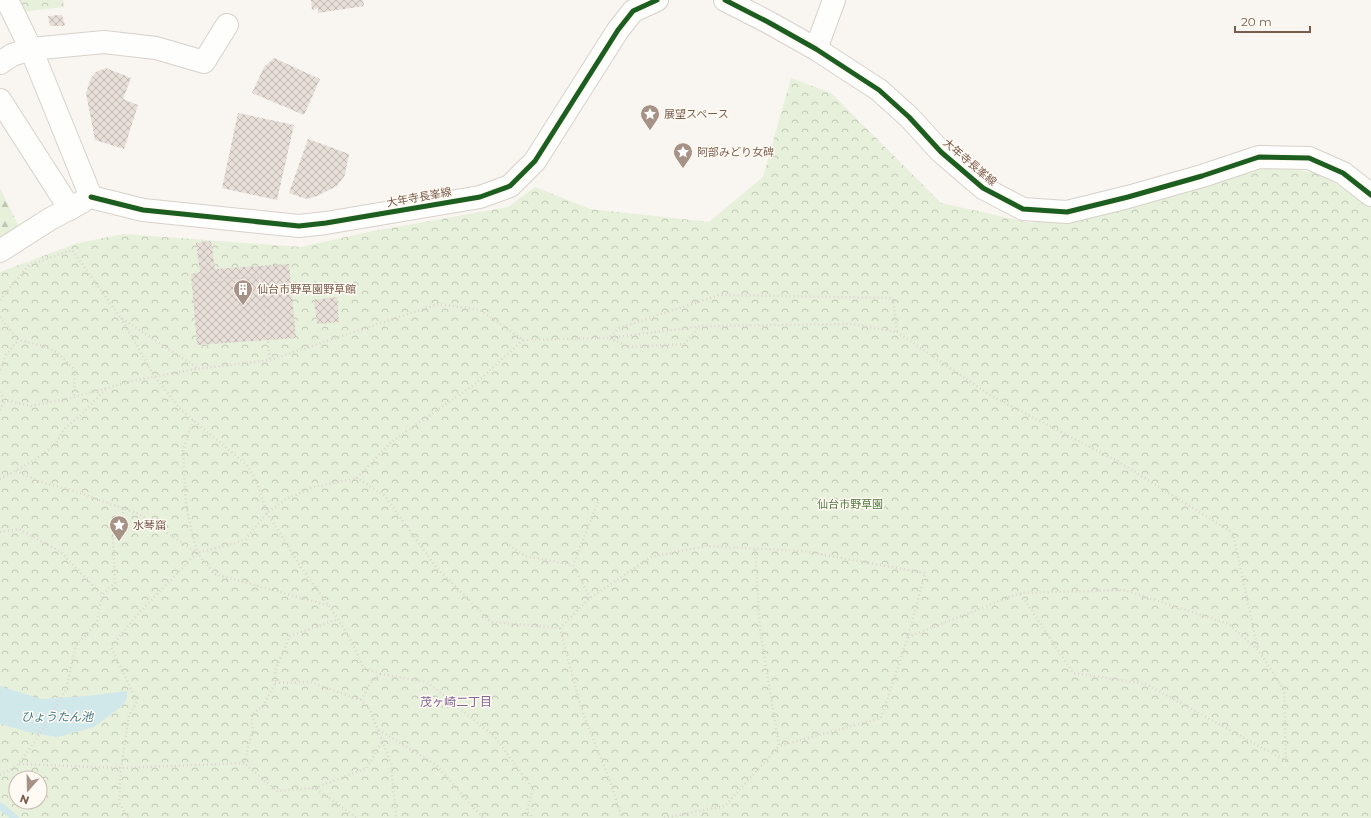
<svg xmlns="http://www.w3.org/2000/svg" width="1371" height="818" font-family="Montserrat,'Noto Sans JP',sans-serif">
	<defs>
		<pattern id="forest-firs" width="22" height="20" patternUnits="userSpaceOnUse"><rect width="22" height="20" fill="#e7f0db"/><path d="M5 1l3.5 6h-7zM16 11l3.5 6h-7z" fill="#c0c6b4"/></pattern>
		<pattern id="park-crowns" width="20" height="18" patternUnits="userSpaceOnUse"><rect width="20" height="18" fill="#e7f0db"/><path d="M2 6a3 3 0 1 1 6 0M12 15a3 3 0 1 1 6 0" fill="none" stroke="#c0c6b4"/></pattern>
		<pattern id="building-cross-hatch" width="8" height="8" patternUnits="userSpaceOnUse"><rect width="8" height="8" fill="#e6ded7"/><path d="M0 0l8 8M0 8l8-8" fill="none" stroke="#bfb7b1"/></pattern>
	</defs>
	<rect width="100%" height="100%" fill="#f9f5f0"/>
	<path fill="url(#forest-firs)" d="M0 188 19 227 0 239Z"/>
	<g fill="url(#park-crowns)" fill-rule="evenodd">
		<path d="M17 0H63L64 7 20 12Z"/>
		<path d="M791 78 831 93 941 203 1031 223 1104 208 1264 164 1321 174 1371 207V818H0V272L78 243 124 234 301 247 368 232 508 207 535 187 590 209 709 222 763 177ZM16 778H40V802H16Z"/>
	</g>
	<path fill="#d0e8ea" d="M0 686 41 699 86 696 127 691V698L122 706 94 727 58 737 28 732 0 724Z"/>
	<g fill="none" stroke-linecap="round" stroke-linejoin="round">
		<path stroke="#d0e8ea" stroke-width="7" d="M0 806 15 818"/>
	</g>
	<g fill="url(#building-cross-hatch)">
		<path d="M311 0H363L364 6 318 13V8L312 10Z"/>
		<path d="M62 15 65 26H50L48 16Z"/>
		<path d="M274 58 320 79 304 115 252 93 264 67Z"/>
		<path d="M106 68 131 78 123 99 138 105 124 149 95 140 86 93 91 78 96 72Z"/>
		<path d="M238 113 294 125 277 200 222 188Z"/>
		<path d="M308 139 349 154 345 175 337 186 317 196 307 199 289 193Z"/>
		<path d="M211 241 215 269 289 264 296 338 197 345 191 274 200 272 196 243Z"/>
		<path d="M337 297 339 322 317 324 314 300Z"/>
	</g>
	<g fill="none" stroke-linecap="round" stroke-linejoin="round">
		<g stroke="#d7d1cb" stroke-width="24">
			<g id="minor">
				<path d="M7 0 31 49 91 197"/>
				<path d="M725 0 768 22 816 49 879 90 909 117 941 152 983 188 1023 209 1067 212 1128 197 1202 176 1259 157 1309 158 1343 173 1371 195"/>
				<path d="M816 49 834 0"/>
				<path d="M0 63 12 55 31 49 104 42 156 48 204 62 227 25"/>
				<path d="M0 100 70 209"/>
				<path d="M91 197 143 210 299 226 326 223 480 197 510 186 535 161 618 30 633 11 657 0"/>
				<path d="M0 251 50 219 82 202"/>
			</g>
		</g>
		<g stroke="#dcd5d0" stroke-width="2.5" stroke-dasharray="1 3" stroke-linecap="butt">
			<path d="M203 241 209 282 261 276 270 360"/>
			<path d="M0 300 29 265 72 250 121 318 199 369"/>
			<path d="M0 317 18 340 44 346 58 353 75 370 74 397"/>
			<path d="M121 318 155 377 181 410 248 466 257 483 267 513 301 567 338 619 352 642 363 667 380 674 370 684 361 700 370 710 391 763 396 818"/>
			<path d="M897 332 990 395 1119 462 1233 533 1258 650"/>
			<path d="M523 340 475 384 391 442 357 478 385 496 436 567 491 622 560 628 590 598 651 557 706 546 803 551 925 573 908 637 881 718 779 746"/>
			<path d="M0 370 6 355 18 340"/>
			<path d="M0 392 5 400 31 406 74 397 137 380 196 369 270 360 438 304 480 310 523 340 609 338 703 326 852 324 897 332 893 298 719 295 619 328 609 338 630 347 684 344 699 327"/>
			<path d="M0 410 5 400"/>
			<path d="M193 420 183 451 186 506 197 552"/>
			<path d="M16 471 41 482 74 491 139 514 197 553 215 574 330 606"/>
			<path d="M0 479 30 463 55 445 64 429 80 416 106 389"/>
			<path d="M0 532 19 529 61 552 102 595"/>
			<path d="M506 543 525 556 573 565"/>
			<path d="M590 598 573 565 598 502"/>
			<path d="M560 628 581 708 610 781 622 818"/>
			<path d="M908 637 1020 593 1124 590 1229 624 1259 651 1284 690 1286 761 1146 684 1073 673 1020 593"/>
			<path d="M380 674 427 682 495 737 533 789 527 811 533 818"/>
			<path d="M275 683 310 682 361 700"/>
			<path d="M379 730 436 765 483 818"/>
			<path d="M244 763 253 730 251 715 264 705 275 683V670L290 636 338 619"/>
			<path d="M19 764 121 768 244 763 277 791 315 788 357 818"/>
			<path d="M0 775 19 764 38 737 66 690 76 645 97 623 102 595 115 583 113 538 125 508"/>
			<path d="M315 788 367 768 382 741"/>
			<path d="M128 818 119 802 121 768 129 715 137 702 111 647 137 615 197 553 235 543 246 539 267 513 285 500 313 487 357 478"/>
			<path d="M664 818 725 806 779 746 760 630 755 549"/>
		</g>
		<use href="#minor" stroke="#fefefd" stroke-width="22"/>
		<g stroke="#fffaf3" stroke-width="8">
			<g id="cycleway">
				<path d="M725 0 768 22 816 49 879 90 909 117 941 152 983 188 1023 209 1067 212 1128 197 1202 176 1259 157 1309 158 1343 173 1371 195"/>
				<path d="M91 197 143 210 299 226 326 223 480 197 510 186 535 161 618 30 633 11 657 0"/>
			</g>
		</g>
		<use href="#cycleway" stroke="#1b5e20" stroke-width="5"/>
	</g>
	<defs>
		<g id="sight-pin" transform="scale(1)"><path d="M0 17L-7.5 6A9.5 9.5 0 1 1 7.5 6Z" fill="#a69286" stroke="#fffaf3"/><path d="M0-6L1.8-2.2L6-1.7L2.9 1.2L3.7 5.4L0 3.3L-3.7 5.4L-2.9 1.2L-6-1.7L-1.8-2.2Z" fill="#fff"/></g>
		<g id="building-pin" transform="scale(1)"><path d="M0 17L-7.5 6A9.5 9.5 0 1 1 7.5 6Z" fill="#a69286" stroke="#fffaf3"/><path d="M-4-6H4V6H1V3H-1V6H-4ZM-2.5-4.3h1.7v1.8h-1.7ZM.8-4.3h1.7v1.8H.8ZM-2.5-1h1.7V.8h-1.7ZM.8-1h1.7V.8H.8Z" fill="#fff"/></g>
	</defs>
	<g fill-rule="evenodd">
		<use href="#sight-pin" x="650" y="114"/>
		<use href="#sight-pin" x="683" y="152"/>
		<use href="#building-pin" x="243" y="289"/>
		<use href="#sight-pin" x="119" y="525"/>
	</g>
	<g text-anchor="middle" stroke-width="3" stroke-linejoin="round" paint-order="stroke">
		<g font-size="11" fill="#7a5c4d" stroke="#fffaf3" text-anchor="start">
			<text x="664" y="118">展望スペース</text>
			<text x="697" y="156">阿部みどり女碑</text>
			<text x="257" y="293">仙台市野草園野草館</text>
			<text x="133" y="529">水琴窟</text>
		</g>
		<g font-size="11" fill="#7a5c4d" stroke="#fffaf3">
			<text transform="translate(970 162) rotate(40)" y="4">大年寺長峯線</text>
			<text transform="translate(419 197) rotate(-10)" y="4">大年寺長峯線</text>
		</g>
		<g font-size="11" fill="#537a41" stroke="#fffaf3">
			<text x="850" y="508">仙台市野草園</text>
		</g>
		<g font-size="12" fill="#846695" stroke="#fffaf3">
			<text x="456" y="706">茂ヶ崎二丁目</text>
		</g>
		<g font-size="12" font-style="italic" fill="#437c86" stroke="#fffaf3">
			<text x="57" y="721">ひょうたん池</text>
		</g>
	</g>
	<g transform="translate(28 790) rotate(200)"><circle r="19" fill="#fffaf3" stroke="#cabbb1"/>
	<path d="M0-3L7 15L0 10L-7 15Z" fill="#a69286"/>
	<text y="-6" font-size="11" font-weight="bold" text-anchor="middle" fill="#7a5c4d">N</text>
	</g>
	<path d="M1235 26v6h75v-6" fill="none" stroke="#7a5c4d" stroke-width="2"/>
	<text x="1241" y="26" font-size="12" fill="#7a5c4d" stroke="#fffaf3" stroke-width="3" paint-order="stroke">20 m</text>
</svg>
